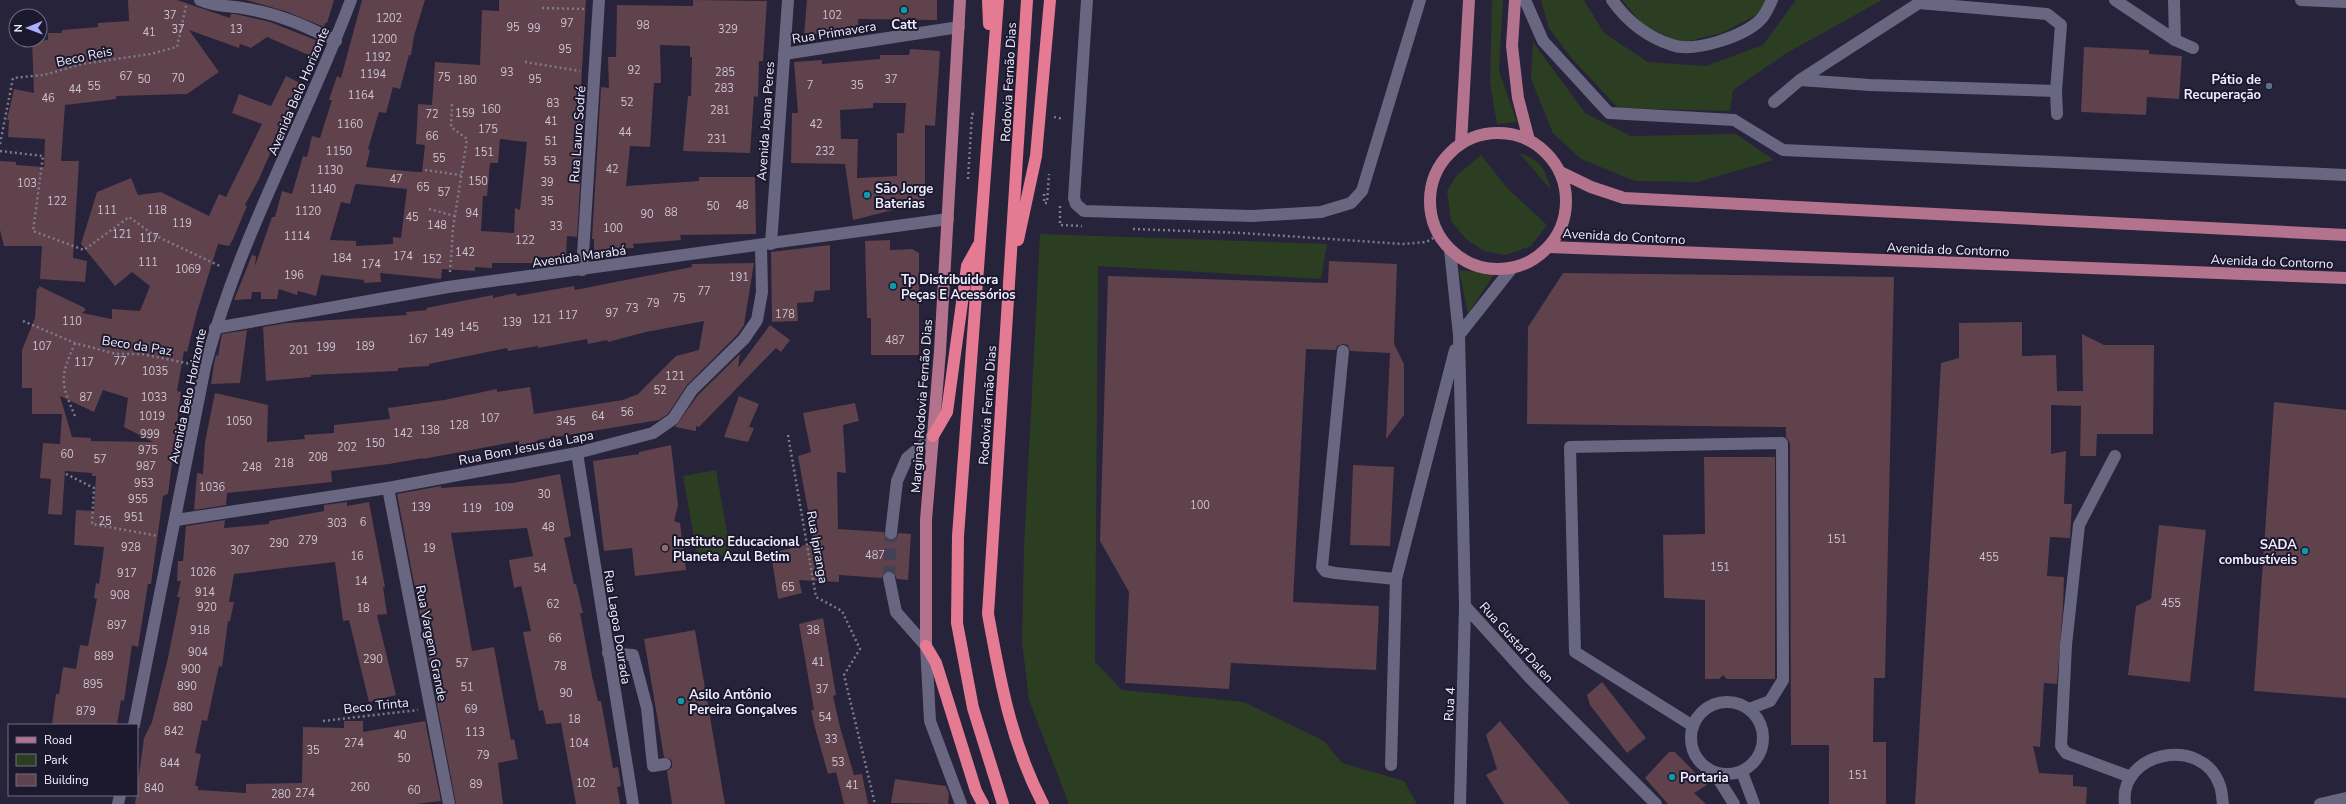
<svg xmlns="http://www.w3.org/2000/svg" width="2346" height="804" font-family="'Nunito Sans',sans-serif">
	<rect width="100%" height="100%" fill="#26233a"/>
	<g fill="#2c3e22">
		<path d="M1492 0H1503L1499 71 1517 122 1497 124 1490 82Z"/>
		<path d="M1541 0H1584L1604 33 1648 62 1706 66 1763 45 1796 0H1882L1785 54 1733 90 1730 111 1618 108 1569 55 1549 28Z"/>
		<path d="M1622 0H1770L1764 11 1722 33 1681 43 1643 25Z"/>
		<path d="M1533 42 1585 113 1631 136 1736 134 1774 160 1698 182 1635 181 1581 159 1553 133 1531 79Z"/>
		<path d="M1519 153C1542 161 1544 168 1551 190Z"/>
		<path d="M1481 155 1508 189 1547 225 1531 246 1506 255 1484 251 1466 239 1451 221 1447 191 1456 176Z"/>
		<path d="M1040 234 1327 244 1321 279 1098 266 1095 662 1122 690 1244 702 1324 741 1342 763 1404 781 1417 804H1069L1029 700 1022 641 1024 548Z"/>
		<path d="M1459 270 1495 273 1468 314Z"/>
		<path d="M716 470 731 554 698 560 683 476Z"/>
	</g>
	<g fill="#5f424b" fill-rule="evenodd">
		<path d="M128 0H177L230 18 231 14H235L270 22 318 41 311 56 267 37 251 48 240 44 239 48 189 30 219 72 187 94 116 96V99L65 105 61 161H79L73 258 87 261 85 282 40 279 42 246H4L0 230V161L16 162V165L44 167 45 139 8 137 9 120H7L14 89 34 93 32 41 48 40V33H62V30L98 27V23L129 21Z"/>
		<path d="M246 0H334L327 23H325L324 27 285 11Z"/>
		<path d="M362 0H425L414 36 411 55H409L400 89 393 87 386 113 379 112 368 149 370 150 366 167 416 172H422L425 145 416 144 418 104 432 105 435 62 480 65 482 10 499 11V0H586L581 86H586L577 237 567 236 566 258 536 257 535 263H492V268L475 267V271L442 269 441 279 380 273 381 282 364 283V280L321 275 316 296 298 291 297 295 279 289 277 299H261V292H252L251 299 234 300 252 255 256 256 255 266 272 217H275L282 191 292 194 303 156 307 157 312 136 320 138 332 100H329L337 76 341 78ZM500 139 527 142 520 210 515 208 514 233 481 231 483 196H487L490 163H498ZM357 184 407 189 401 238 393 237V244L356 246V241L330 240 341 202 350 204 355 185Z"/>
		<path d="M693 0 767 1 763 61H759L758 97 754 96 750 153 683 151 688 96H691L692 57H690V46L660 45 661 83H654L650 147 630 146 626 186 699 181V177H755L756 234 680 235 681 240 633 244 634 248 594 250V239H592L601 87 609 88 608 57H616L617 5 693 6Z"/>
		<path d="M807 0H937V20L858 19 859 30 804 35Z"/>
		<path d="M2084 47 2149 50V54L2182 56 2179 99 2147 97 2146 115 2081 112Z"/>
		<path d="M910 49 940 51 935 126 925 125V202L853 220 845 164 791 163 792 113H798L794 62 822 60V64L880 59V55H909ZM873 103H906L904 133H897V176L857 178 858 139H841L840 110 873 108Z"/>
		<path d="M286 76 304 85 297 100 296 99 289 110 259 179 245 205 247 206 233 239 229 246 218 244 197 312 187 352 184 351 177 391 181 392 168 494 163 496 151 584H148L138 647 132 645 124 701 121 700 117 725H52L56 694H59L63 667 76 669 80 645 88 646 97 599 94 598 96 583 99 584 104 547 74 545 76 510 94 511 96 476H92V473L65 471 62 515 48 514 51 479 40 478 43 443 60 444 62 414H32V388H22V350L35 318 37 288 39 289V286L83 307 86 310 82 313 112 319V309L140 311 150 286 132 272 115 286 81 244 97 192 131 178 138 195 161 192 209 216 219 194 226 197 262 124 232 113 239 94 271 106ZM103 390 128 398 124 427 153 442 91 441V438L72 437 60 396 94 412Z"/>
		<path d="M890 240V250L912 249 919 253V355H871V318H867L865 241Z"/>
		<path d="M830 245V290L815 291 813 302 797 303 798 321 772 322 771 252Z"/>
		<path d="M1329 261 1397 264 1394 344 1404 364V415L1386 439 1390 353 1350 351 1348 345 1343 344 1337 346 1336 350 1306 349 1293 602 1379 606 1376 670 1231 663 1229 689 1125 683 1129 592 1100 541 1108 276 1328 283Z"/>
		<path d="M754 263 744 325 738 334 687 385 668 414 659 420 537 440 538 442 519 445V441L423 459V458L389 464 331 471 332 482 227 493 226 505 194 510 197 473 203 474 205 442 215 393 268 405 267 442 305 439 304 435 334 433V425L390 419 388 408 444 400 497 389V392L530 387 534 414 623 400 638 394 676 356 699 350 704 321 646 332 608 342 607 340 588 344 587 339 538 348V346L508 351 507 348 429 364V366L398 368V371L311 375V377L266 381 263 327 286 323 407 315 406 312 427 310 426 308 493 295V298L516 293 517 296 574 286 575 290 692 267V264Z"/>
		<path d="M1563 273 1894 277 1885 678H1874L1873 742H1886V804H1829V745H1791L1790 443 1786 437V427L1527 424 1528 327Z"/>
		<path d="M2022 322V356L2056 355 2057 391H2083L2082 334 2104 345H2154L2153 434H2097L2096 456H2080L2081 406 2051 405V454L2066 451 2064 504H2072L2070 538 2050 537 2047 576 2064 577 2063 607 2057 684 2044 683 2040 747 2033 746 2039 773 2073 775V786L2087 787 2086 804H1915L1941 363 1959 358V323Z"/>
		<path d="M770 325 790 340 781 352 776 348 699 427 696 426V431L675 427 698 395 740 354 738 368Z"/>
		<path d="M247 330 240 383 211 384 214 364 216 355 218 356 222 334Z"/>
		<path d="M739 396 759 404 749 427 754 428 748 442 724 437Z"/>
		<path d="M2274 402 2346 410V698L2254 691Z"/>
		<path d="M855 403 859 421 843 425 846 473 837 472 838 529 884 532 886 539 891 540 897 538 898 533 911 534 908 580 897 579 894 573 888 571 884 573 882 578 839 575V582L799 580 802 593 778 599 771 553 814 543 798 456 811 452 803 413Z"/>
		<path d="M671 445 678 505 674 521 680 523 686 570 635 576 632 548 604 551 593 461 639 454V452Z"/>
		<path d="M1704 457H1775V679H1727L1723 675 1719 679H1705V600L1664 598 1663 535 1705 534Z"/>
		<path d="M1353 465 1394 467 1390 546 1350 545Z"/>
		<path d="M560 474 571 536 564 538 574 584H576L583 613H580L592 676 598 701H601L613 768 618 767 621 786 617 787 620 804H576L561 723 546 724 543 710 539 711 523 632 531 631 521 586 514 588 509 560 533 556 527 528 451 533 472 651 494 647 511 740 514 739 518 759 498 763 503 804H456L397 494 441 486V488L513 483Z"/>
		<path d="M347 502V506L369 502 385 587H383L387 614 377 615 396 695 369 702 349 620 343 621 335 562 234 574 229 602H234L230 621H228L222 667 219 666 207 721 202 720 195 753 201 754 195 786H198V790L246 793V784L302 783 303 727 344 728V721H363V732L425 721 441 801 416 804H135L144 738 152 722 168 658 180 597H177L181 581H177L178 561H183L186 526 225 520 224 528 269 524V521L324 511V505Z"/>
		<path d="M2159 525 2206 530 2190 682 2128 675 2136 606 2151 599Z"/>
		<path d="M823 618 836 695 833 696 840 727 854 775 862 774 868 804H844L836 772 828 774 815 728 811 710H814L799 624Z"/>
		<path d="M695 630 725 804H672L667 771 672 767V762L670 759 664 757 644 639Z"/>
		<path d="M1602 682 1646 738 1627 753 1590 705 1587 695Z"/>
		<path d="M1500 721 1570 804H1504L1486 775 1497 769 1486 735Z"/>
		<path d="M1669 752H1675L1707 785 1694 793 1706 804H1668L1645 778Z"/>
		<path d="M895 779 946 786 949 794 948 804 891 803Z"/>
	</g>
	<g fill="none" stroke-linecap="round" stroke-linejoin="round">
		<path stroke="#444157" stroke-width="12" stroke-dasharray="12 6" stroke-linecap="butt" d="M889 578 891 533"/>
		<g stroke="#7d7b8f" stroke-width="2.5" stroke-dasharray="2 3" stroke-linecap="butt">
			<path d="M542 8 584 9"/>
			<path d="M525 62 580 71"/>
			<path d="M1054 117 1064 119"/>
			<path d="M0 144 13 78 44 75 82 64 150 54 177 47 186 6"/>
			<path d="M0 151 43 156 33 231 84 250 129 217 154 235 222 267"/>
			<path d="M425 170 461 175"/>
			<path d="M968 179 972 114H975"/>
			<path d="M1044 194V203H1047L1049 174"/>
			<path d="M1060 206V225L1082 226"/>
			<path d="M429 209 455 216"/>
			<path d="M1133 229 1242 233 1403 244 1426 242 1439 235"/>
			<path d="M450 272 453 228 467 139 451 127 452 102"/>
			<path d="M23 321 75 343 116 354H142L191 364"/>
			<path d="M75 343C60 378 60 381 75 416"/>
			<path d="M788 435 816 597 842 611 860 649 844 675 875 804"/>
			<path d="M66 474 94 488 92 524 158 536"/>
			<path d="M323 721 418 710"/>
		</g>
		<g stroke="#696681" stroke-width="12">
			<path d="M200 0C219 8 230 5 248 9 282 15 305 26 336 41"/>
			<path d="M1087 0 1074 198 1076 204 1084 211 1252 216 1321 212 1351 203 1362 191 1420 0"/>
			<path d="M1525 0 1543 41 1609 113 1734 120 1783 150 2346 175"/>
			<path d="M1612 0C1627 21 1647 37 1672 45 1694 53 1746 36 1761 19 1766 14 1769 6 1772 0"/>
			<path d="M2115 0 2175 40"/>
			<path d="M2174 0 2175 40 2193 48"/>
			<path d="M2301 0 2346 2"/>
			<path d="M784 54 959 27"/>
			<path d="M1800 80 1870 85 2056 91"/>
			<path d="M1774 102 1800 80 1919 3 2047 14 2061 25 2056 91 2057 114"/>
			<path d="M771 244 788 0"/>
			<path d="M1450 250 1459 335 1512 268"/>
			<path d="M582 270 599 0"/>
			<path d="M215 328 448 287 948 219"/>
			<path d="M1459 335 1465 606 1530 678 1656 804"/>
			<path d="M1343 351 1322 567 1325 571 1335 573 1396 579"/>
			<path d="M577 453 633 804"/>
			<path d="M2115 456 2079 525 2066 645 2061 746 2066 753 2131 777"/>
			<path d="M388 488 449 804"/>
			<path d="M176 520 388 488 577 453 653 433 673 419 692 390 744 339 757 320 762 292 761 245"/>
			<path d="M891 533 897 481 907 458 933 436"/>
			<path d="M889 578 896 612 926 646 930 721 961 804"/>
			<path d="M608 653 633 655 647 708 653 766 665 764"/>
			<circle cx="1727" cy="738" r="36"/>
			<path d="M134 725 205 367C238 239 305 123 351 0"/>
			<path d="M1693 726 1575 652 1570 447 1782 443 1783 680 1770 701 1749 709"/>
			<path d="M1391 765 1396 579 1455 350"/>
			<path d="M1714 772 1734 804"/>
			<path d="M1742 772 1754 804"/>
			<path d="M118 804 120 795"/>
			<path d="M1460 804 1465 606"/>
			<path d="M2125 804C2118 752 2203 734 2220 786 2222 791 2222 798 2223 804"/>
			<path d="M2320 804 2346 798"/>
		</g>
		<g stroke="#b3738c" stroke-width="12">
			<path d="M1515 0 1512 46 1518 98 1529 140"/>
			<circle cx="1498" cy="201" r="68"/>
			<path d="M1461 143 1469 0"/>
			<path d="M1560 172 1591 187 1624 198 2346 235"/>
			<path d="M1549 247 2346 278"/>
			<path d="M926 646V520L940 351 960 0"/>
		</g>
		<g stroke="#e57b93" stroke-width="12">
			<path d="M988 0 989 24"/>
			<path d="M998 0 958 536 957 623 973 708 1003 804"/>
			<path d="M1027 0 988 614C1000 680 1011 743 1043 804"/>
			<path d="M1018 240 1036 156 1050 0"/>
			<path d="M933 436 947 412 967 266 978 246"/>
			<path d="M926 646 936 663 976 791 983 804"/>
		</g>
	</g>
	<g fill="#0f9aa8" stroke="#1c192f" stroke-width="1.5">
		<circle cx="904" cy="10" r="4"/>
		<circle cx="867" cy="195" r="4"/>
		<circle cx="893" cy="286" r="4"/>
		<circle cx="2305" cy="551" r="4"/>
		<circle cx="681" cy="701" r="4"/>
		<circle cx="1672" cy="777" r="4"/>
	</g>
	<circle fill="#5c6f8a" stroke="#1c192f" stroke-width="1.5" cx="2269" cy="86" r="4"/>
	<circle fill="#8d6e63" stroke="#1c192f" stroke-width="1.5" cx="665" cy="548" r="4"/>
	<g text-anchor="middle" stroke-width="4" stroke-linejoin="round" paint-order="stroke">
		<g font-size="11" fill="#cbc3d1">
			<text x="170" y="19">37</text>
			<text x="832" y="19">102</text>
			<text x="389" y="22">1202</text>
			<text x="567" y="27">97</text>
			<text x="643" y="29">98</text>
			<text x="513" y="31">95</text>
			<text x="534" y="32">99</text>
			<text x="178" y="33">37</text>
			<text x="236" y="33">13</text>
			<text x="728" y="33">329</text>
			<text x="149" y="36">41</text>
			<text x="384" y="43">1200</text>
			<text x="565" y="53">95</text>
			<text x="378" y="61">1192</text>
			<text x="634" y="74">92</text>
			<text x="507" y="76">93</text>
			<text x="725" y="76">285</text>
			<text x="373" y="78">1194</text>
			<text x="126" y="80">67</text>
			<text x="444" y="81">75</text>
			<text x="178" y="82">70</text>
			<text x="144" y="83">50</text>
			<text x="535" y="83">95</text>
			<text x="891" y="83">37</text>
			<text x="467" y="84">180</text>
			<text x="810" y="89">7</text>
			<text x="857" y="89">35</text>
			<text x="94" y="90">55</text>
			<text x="724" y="92">283</text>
			<text x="75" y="93">44</text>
			<text x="361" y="99">1164</text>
			<text x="48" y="102">46</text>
			<text x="627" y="106">52</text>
			<text x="553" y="107">83</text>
			<text x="491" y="113">160</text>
			<text x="720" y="114">281</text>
			<text x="465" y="117">159</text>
			<text x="432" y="118">72</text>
			<text x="551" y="125">41</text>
			<text x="350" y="128">1160</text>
			<text x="816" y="128">42</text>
			<text x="488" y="133">175</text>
			<text x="625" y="136">44</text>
			<text x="432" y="140">66</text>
			<text x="717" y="143">231</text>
			<text x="551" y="145">51</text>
			<text x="339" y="155">1150</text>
			<text x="825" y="155">232</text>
			<text x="484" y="156">151</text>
			<text x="439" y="162">55</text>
			<text x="550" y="165">53</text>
			<text x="612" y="173">42</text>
			<text x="330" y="174">1130</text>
			<text x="396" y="183">47</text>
			<text x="478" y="185">150</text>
			<text x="547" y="186">39</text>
			<text x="27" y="187">103</text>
			<text x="423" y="191">65</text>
			<text x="323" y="193">1140</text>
			<text x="444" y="196">57</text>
			<text x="57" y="205">122</text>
			<text x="547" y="205">35</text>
			<text x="742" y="209">48</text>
			<text x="713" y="210">50</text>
			<text x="107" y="214">111</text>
			<text x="157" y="214">118</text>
			<text x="308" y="215">1120</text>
			<text x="671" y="216">88</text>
			<text x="472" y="217">94</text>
			<text x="647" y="218">90</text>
			<text x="412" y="221">45</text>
			<text x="182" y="227">119</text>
			<text x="437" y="229">148</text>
			<text x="556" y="230">33</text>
			<text x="613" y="232">100</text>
			<text x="122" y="238">121</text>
			<text x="297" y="240">1114</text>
			<text x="149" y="242">117</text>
			<text x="525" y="244">122</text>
			<text x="465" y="256">142</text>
			<text x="403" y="260">174</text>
			<text x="342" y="262">184</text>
			<text x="432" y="263">152</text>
			<text x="148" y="266">111</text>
			<text x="371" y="268">174</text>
			<text x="188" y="273">1069</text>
			<text x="294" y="279">196</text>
			<text x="739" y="281">191</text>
			<text x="704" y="295">77</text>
			<text x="679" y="302">75</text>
			<text x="653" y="307">79</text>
			<text x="632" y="312">73</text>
			<text x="612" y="317">97</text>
			<text x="785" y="318">178</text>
			<text x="568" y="319">117</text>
			<text x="542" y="323">121</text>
			<text x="72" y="325">110</text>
			<text x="512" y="326">139</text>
			<text x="469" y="331">145</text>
			<text x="444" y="337">149</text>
			<text x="418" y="343">167</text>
			<text x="895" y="344">487</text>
			<text x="42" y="350">107</text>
			<text x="365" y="350">189</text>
			<text x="326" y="351">199</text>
			<text x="299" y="354">201</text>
			<text x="120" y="365">77</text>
			<text x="84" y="366">117</text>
			<text x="155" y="375">1035</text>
			<text x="675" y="380">121</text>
			<text x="660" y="394">52</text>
			<text x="86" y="401">87</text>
			<text x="154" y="401">1033</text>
			<text x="627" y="416">56</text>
			<text x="152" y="420">1019</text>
			<text x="598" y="420">64</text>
			<text x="490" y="422">107</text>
			<text x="239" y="425">1050</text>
			<text x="566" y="425">345</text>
			<text x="459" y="429">128</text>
			<text x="430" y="434">138</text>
			<text x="403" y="437">142</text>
			<text x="150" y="438">999</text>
			<text x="375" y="447">150</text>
			<text x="347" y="451">202</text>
			<text x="148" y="454">975</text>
			<text x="67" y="458">60</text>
			<text x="318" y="461">208</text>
			<text x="100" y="463">57</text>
			<text x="284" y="467">218</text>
			<text x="146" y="470">987</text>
			<text x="252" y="471">248</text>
			<text x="144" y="487">953</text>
			<text x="212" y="491">1036</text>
			<text x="544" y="498">30</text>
			<text x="138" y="503">955</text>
			<text x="1200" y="509">100</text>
			<text x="421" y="511">139</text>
			<text x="504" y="511">109</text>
			<text x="472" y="512">119</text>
			<text x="134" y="521">951</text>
			<text x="105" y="525">25</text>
			<text x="363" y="526">6</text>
			<text x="337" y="527">303</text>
			<text x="548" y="531">48</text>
			<text x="1837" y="543">151</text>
			<text x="308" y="544">279</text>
			<text x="279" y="547">290</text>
			<text x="131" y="551">928</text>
			<text x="429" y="552">19</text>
			<text x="240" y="554">307</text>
			<text x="875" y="559">487</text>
			<text x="357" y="560">16</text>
			<text x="1989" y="561">455</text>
			<text x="1720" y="571">151</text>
			<text x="540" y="572">54</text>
			<text x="203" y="576">1026</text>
			<text x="127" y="577">917</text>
			<text x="361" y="585">14</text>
			<text x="788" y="591">65</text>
			<text x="205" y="596">914</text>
			<text x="120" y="599">908</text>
			<text x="2171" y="607">455</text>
			<text x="553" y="608">62</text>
			<text x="207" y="611">920</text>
			<text x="363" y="612">18</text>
			<text x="117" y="629">897</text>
			<text x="200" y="634">918</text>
			<text x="813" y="634">38</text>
			<text x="555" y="642">66</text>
			<text x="198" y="656">904</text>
			<text x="104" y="660">889</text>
			<text x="373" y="663">290</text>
			<text x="818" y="666">41</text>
			<text x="462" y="667">57</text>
			<text x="560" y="670">78</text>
			<text x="191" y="673">900</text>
			<text x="93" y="688">895</text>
			<text x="187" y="690">890</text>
			<text x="467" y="691">51</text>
			<text x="822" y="693">37</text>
			<text x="566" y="697">90</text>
			<text x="183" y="711">880</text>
			<text x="471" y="713">69</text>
			<text x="86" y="715">879</text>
			<text x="825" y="721">54</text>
			<text x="574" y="723">18</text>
			<text x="174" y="735">842</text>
			<text x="475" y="736">113</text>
			<text x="400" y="739">40</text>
			<text x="831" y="743">33</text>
			<text x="354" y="747">274</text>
			<text x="579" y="747">104</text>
			<text x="313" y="754">35</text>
			<text x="483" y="759">79</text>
			<text x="404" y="762">50</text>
			<text x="838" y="766">53</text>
			<text x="170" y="767">844</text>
			<text x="1858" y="779">151</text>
			<text x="586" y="787">102</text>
			<text x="476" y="788">89</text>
			<text x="852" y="789">41</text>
			<text x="360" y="791">260</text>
			<text x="154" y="792">840</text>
			<text x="414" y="794">60</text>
			<text x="305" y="797">274</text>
			<text x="281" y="798">280</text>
		</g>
		<g font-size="13" font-weight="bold" fill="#efeefe" stroke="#1c192f" text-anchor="start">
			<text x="904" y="29" text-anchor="middle">Catt</text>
			<text x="2261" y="84" text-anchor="end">Pátio de<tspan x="2261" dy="15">Recuperação</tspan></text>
			<text x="875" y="193">São Jorge<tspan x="875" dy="15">Baterias</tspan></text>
			<text x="901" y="284">Tp Distribuidora<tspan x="901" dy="15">Peças E Acessórios</tspan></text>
			<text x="673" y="546">Instituto Educacional<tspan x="673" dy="15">Planeta Azul Betim</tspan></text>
			<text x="2297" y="549" text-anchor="end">SADA<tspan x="2297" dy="15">combustíveis</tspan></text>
			<text x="689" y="699">Asilo Antônio<tspan x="689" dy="15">Pereira Gonçalves</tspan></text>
			<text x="1680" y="782">Portaria</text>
		</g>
		<g font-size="13" fill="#efeefe" stroke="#1c192f">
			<text transform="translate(834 32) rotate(-9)" y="5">Rua Primavera</text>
			<text transform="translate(84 56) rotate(-12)" y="5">Beco Reis</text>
			<text transform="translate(1008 82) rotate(-87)" y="5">Rodovia Fernão Dias</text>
			<text transform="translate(298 91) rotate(-67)" y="5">Avenida Belo Horizonte</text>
			<text transform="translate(765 121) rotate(-86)" y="5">Avenida Joana Peres</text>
			<text transform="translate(577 134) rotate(-86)" y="5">Rua Lauro Sodré</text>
			<text transform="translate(1624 236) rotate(3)" y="5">Avenida do Contorno</text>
			<text transform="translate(1948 249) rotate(2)" y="5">Avenida do Contorno</text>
			<text transform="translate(579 256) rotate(-8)" y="5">Avenida Marabá</text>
			<text transform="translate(2272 261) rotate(2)" y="5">Avenida do Contorno</text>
			<text transform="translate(137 345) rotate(9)" y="5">Beco da Paz</text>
			<text transform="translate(187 396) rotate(-78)" y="5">Avenida Belo Horizonte</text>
			<text transform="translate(987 405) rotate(-86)" y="5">Rodovia Fernão Dias</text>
			<text transform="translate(921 406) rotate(-86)" y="5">Marginal Rodovia Fernão Dias</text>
			<text transform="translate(526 447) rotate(-11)" y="5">Rua Bom Jesus da Lapa</text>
			<text transform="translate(818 547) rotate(80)" y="5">Rua Ipiranga</text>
			<text transform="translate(618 627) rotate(81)" y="5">Rua Lagoa Dourada</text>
			<text transform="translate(1517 642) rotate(48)" y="5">Rua Gustaf Dalen</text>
			<text transform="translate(432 643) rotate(79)" y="5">Rua Vargem Grande</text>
			<text transform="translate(1449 704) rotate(-87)" y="5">Rua 4</text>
			<text transform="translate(376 705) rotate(-6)" y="5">Beco Trinta</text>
		</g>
	</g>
	<rect x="8" y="724" width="130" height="72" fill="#1c192f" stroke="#706e82"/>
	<rect x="16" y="737" width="20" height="6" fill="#b3738c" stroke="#706e82"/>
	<text x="44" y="744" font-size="12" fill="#efeefe">Road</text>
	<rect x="16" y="754" width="20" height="12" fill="#2c3e22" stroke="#706e82"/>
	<text x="44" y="764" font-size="12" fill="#efeefe">Park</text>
	<rect x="16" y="774" width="20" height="12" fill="#5f424b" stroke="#706e82"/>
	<text x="44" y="784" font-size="12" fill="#efeefe">Building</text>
	<g transform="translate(28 28) rotate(269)"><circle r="19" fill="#1c192f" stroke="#706e82"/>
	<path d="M0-3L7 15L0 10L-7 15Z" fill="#aab0fc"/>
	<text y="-6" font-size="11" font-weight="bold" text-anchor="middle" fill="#efeefe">N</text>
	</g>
</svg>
